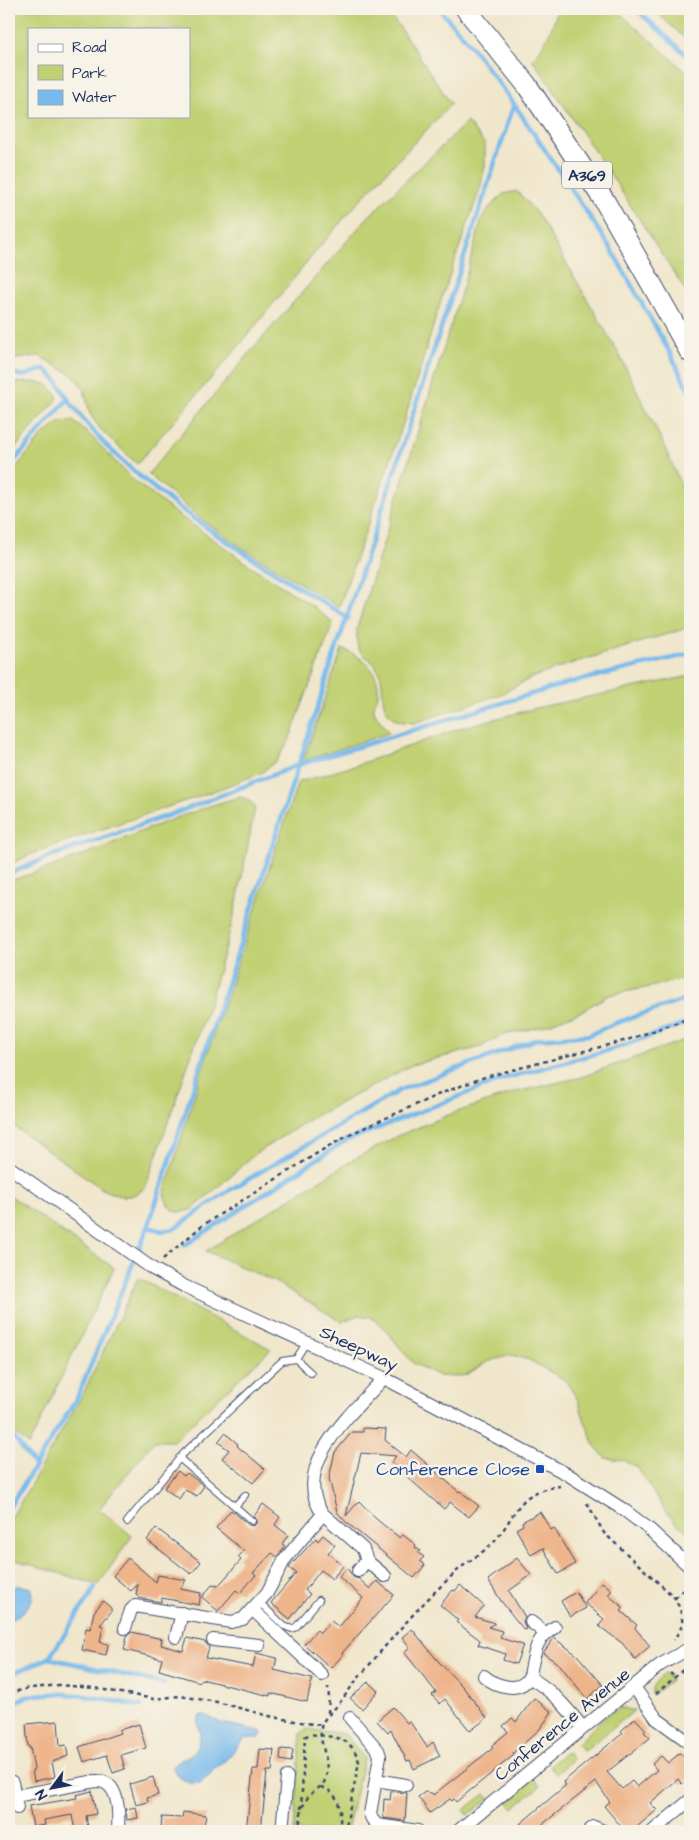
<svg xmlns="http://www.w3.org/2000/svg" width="699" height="1840" font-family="'Architects Daughter',sans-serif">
	<rect width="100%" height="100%" fill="#f7f3e8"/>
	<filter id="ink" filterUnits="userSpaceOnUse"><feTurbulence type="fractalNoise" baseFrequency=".02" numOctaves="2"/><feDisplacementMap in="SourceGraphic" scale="10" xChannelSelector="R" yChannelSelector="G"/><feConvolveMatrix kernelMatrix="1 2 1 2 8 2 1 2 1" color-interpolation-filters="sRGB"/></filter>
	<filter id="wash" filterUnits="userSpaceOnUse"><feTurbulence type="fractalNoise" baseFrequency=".0096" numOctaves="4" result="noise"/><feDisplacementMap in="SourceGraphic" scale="20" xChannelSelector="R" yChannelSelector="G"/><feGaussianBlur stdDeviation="1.12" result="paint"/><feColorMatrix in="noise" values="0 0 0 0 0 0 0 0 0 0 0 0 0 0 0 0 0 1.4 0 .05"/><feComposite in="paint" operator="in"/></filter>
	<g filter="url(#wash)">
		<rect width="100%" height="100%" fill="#f0e6cb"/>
		<g fill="#c0d072" stroke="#6e8068" fill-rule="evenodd">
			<path d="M9 9H385L401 29 451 104 360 200 317 250 238 347 137 464 101 430 90 414 84 389 73 375 39 356 9 360ZM29 29H189V116H29Z"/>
			<path d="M557 9H615L690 75V298L616 183 533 60C543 45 555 27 557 9Z"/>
			<path d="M653 9H690V43Z"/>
			<path d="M467 122 485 144V166L480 189 443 294 404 421 339 607 244 549 202 520 148 474 258 343 369 216Z"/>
			<path d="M517 191 539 216 620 356 661 439 690 506V627L564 666 531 678 501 694 414 723C407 722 398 723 392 717 378 705 386 684 378 670 365 648 355 661 357 628L464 283 482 218 490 207 503 194Z"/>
			<path d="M34 382 47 384 57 395V400L9 455V383Z"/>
			<path d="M73 421 90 435 132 479 177 514 251 566 314 607 333 623 288 743 276 761 261 773 206 794 61 843 29 855 9 865V476L43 435 60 422Z"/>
			<path d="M342 649C362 656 381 671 378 695 377 701 373 703 374 710 376 717 385 726 389 733L303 761Z"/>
			<path d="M690 676V977L650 987 609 995 580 1012 543 1026 500 1036 481 1047 412 1065 310 1119 255 1154 193 1209C175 1215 170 1213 164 1194L207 1055 298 782 354 766 460 728 540 707Z"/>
			<path d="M239 797C246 798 252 801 255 808L235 912 209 1004 146 1186C132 1201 121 1197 104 1190L9 1123V881C87 858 160 819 239 797Z"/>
			<path d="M690 1038V1533L677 1524 666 1512 637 1467 622 1460 605 1458 595 1446 584 1419 578 1400 565 1380 529 1360 511 1355 487 1362 466 1375 453 1377 439 1376 413 1363 383 1327 371 1317 358 1315 342 1322 277 1283 206 1251 351 1161 397 1136 451 1114 516 1092 578 1078Z"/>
			<path d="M9 1195 114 1268 29 1445 12 1431 9 1425Z"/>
			<path d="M138 1278 271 1349 173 1441H154L99 1509 132 1536 98 1585 9 1558V1522L82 1396Z"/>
			<path d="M665 1673 671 1680 652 1695C650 1685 658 1679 665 1673Z"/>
			<path d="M624 1708 634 1711 584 1751 577 1744C590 1732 606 1711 624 1708Z"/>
			<path d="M307 1729 345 1734 364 1758 347 1831H294L301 1733Z"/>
			<path d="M566 1752 573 1759 556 1774 549 1766Z"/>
			<path d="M533 1778 540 1786 513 1808 506 1801Z"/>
			<path d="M485 1794 489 1799 468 1815 464 1810Z"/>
		</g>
		<g fill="#77baec" stroke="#4974a5">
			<path d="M19 1585 31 1588C39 1600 20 1617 9 1620V1589Z"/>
			<path d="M201 1715H205L221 1723 261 1731 262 1735 259 1738H245C236 1748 226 1763 213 1769 211 1775 210 1774 205 1778 201 1781 204 1781 199 1783 189 1786 174 1776 173 1767 183 1753 194 1762 200 1738 202 1729 193 1723 201 1715Z"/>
		</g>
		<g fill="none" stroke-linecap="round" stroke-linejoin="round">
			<g stroke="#77baec" stroke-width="4.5">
				<path d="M439 9 464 37 514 104 610 247 670 353 690 393"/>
				<path d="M636 9 690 58"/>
				<path d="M9 372 23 376 44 369C58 378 64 394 74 407 86 423 100 440 114 453 183 519 267 567 348 618"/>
				<path d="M9 467 68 399"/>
				<path d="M9 874 51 856 181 811 298 765 568 683 690 654"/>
				<path d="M148 1227 162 1231 174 1229 228 1191 400 1090 537 1039 589 1035 613 1024 690 998"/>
				<path d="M185 1245 345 1141 506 1078 613 1049 690 1022"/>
				<path d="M9 1431 35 1466"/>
				<path d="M9 1508 77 1398 148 1227 514 104"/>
				<path d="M49 1658 95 1588"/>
				<path d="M9 1675 49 1658 164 1684"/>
				<path d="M9 1704C15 1702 21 1699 27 1697 61 1688 107 1700 141 1706"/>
			</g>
		</g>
		<g id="blocks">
			<g fill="#eeb48a">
				<path d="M363 1428 386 1429 385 1440 406 1457 411 1450 459 1492 460 1491 479 1506 469 1517 450 1502 444 1509 391 1463 396 1456 361 1453 346 1516 359 1501 375 1518 386 1527 400 1538 403 1535 416 1545 415 1547 420 1551 418 1553 424 1557 420 1561 425 1565 414 1578 346 1522 337 1512 329 1478 335 1452 352 1432H363Z"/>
				<path d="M225 1433 238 1444 237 1446 265 1469 253 1483 222 1458 229 1450 218 1442Z"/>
				<path d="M178 1471 184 1476 187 1473 204 1486 197 1496 185 1490 179 1499 164 1488Z"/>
				<path d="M263 1504 280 1517 275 1525 288 1535 282 1544 285 1546 277 1557 272 1553 253 1573 256 1575 240 1593 236 1590 218 1611 202 1597 212 1585 218 1586 241 1560 238 1557 244 1551 216 1528 231 1510 249 1525 254 1526 257 1521 254 1516Z"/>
				<path d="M540 1512 551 1530 554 1528 575 1564 558 1574 543 1548 531 1555 516 1529 523 1525 522 1522Z"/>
				<path d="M156 1528 201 1562 191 1574 147 1540Z"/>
				<path d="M323 1535 335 1545 328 1553 343 1566 332 1579 321 1570 305 1590 310 1594 290 1619 271 1603 296 1573 289 1568 292 1564 316 1538 318 1541Z"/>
				<path d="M128 1558 156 1582 158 1575 186 1580 180 1589 201 1593 199 1605 162 1598 161 1602 139 1598 136 1594 138 1584 131 1591 113 1576Z"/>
				<path d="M517 1558 531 1575 509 1591 525 1617 523 1621 526 1629 524 1630 501 1601 488 1580Z"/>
				<path d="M347 1568 353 1577 359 1579 370 1589 377 1581 394 1595 342 1653 343 1655 331 1668 304 1644 317 1630 320 1633 331 1621 339 1627 363 1598 339 1577Z"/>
				<path d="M602 1582 612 1590 608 1595 624 1608 621 1611 637 1625 635 1628 650 1646 635 1659 622 1643 599 1626 604 1619 585 1603Z"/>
				<path d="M460 1585 484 1606 475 1617 495 1623 488 1627 502 1631 500 1638 523 1645 516 1664 503 1660 505 1654 500 1652 478 1645 480 1640 456 1622 458 1620 440 1605 453 1590 455 1591Z"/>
				<path d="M576 1592 586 1608 570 1617 561 1601Z"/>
				<path d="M103 1601 111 1608V1612L100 1625 103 1626 100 1642 108 1644 106 1655 82 1650 86 1628 90 1629 94 1612Z"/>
				<path d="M412 1629 439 1662 463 1687 487 1718 470 1731 445 1699 440 1704 432 1695 436 1692 404 1652 410 1647 402 1637Z"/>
				<path d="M132 1632 162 1639 161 1645 183 1651 187 1638 205 1642 209 1647 206 1658 253 1667 256 1653 277 1658 274 1670 312 1679 307 1702 270 1693V1696L201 1679 200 1682 159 1670 162 1659 124 1650 127 1636Z"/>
				<path d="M554 1638 577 1655 603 1685 587 1699 560 1665 543 1653Z"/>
				<path d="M368 1682 378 1691 362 1709 350 1698Z"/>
				<path d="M534 1698 552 1712 539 1730 513 1753 514 1755 456 1802 454 1799 452 1801 450 1799 430 1813 418 1797 425 1792 432 1793 433 1795 493 1748 491 1746 508 1732 503 1726 512 1718 516 1722Z"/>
				<path d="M393 1707 407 1723 410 1722 427 1747 433 1742 440 1756 414 1769 410 1760 407 1761 391 1730 388 1733 377 1721Z"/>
				<path d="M635 1718 646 1730 644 1732 650 1738 607 1772 622 1789 632 1781 637 1787 657 1770 652 1764 661 1756 668 1763 680 1753 690 1764V1777L682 1784 678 1779 650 1803 657 1810 632 1831H625L604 1806 610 1802 596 1782 534 1831H526L520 1824 566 1785 563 1782 623 1733 621 1731Z"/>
				<path d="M58 1721 60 1746 66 1745 68 1756 52 1762 55 1777 34 1781 32 1770 34 1769 30 1747H28L26 1724Z"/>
				<path d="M139 1724 146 1748 121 1755 125 1769 113 1773 107 1755 84 1762 79 1747 120 1733 119 1730Z"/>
				<path d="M260 1749 274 1750 272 1771H267L261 1831H246L253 1769H258Z"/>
				<path d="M281 1749 293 1750 291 1762 280 1760Z"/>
				<path d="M153 1777 158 1795 147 1798 148 1802 136 1805 130 1784Z"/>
				<path d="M92 1791 96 1814 86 1816 88 1828 75 1831 72 1815 44 1820 45 1825 33 1827 29 1806 77 1798 76 1795Z"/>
				<path d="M391 1791 407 1793 405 1821 383 1818 384 1799 390 1800Z"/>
				<path d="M136 1807 138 1818 127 1820 126 1809Z"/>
				<path d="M183 1812 206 1815 203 1831H180L161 1829 162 1817 182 1818Z"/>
			</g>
		</g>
	</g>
	<g filter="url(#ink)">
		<use href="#blocks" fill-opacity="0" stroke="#3b4a6e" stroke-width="1"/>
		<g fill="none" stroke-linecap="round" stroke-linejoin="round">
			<g stroke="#3b4a6e" stroke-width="8">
				<g id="service">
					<path d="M296 1359 311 1373"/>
					<path d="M179 1458 252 1521"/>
					<path d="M235 1506 245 1495"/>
					<path d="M127 1522 183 1454 282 1361 296 1359 306 1343"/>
					<path d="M259 1602 284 1626 292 1629 296 1627 319 1600"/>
				</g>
			</g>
			<g stroke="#3b4a6e" stroke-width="14">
				<g id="minor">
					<path d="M9 1167 153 1269 184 1286 384 1378 567 1474 624 1510 649 1529 690 1567"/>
					<path d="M323 1514 363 1549 367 1561 385 1576"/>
					<path d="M358 1571 367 1560"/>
					<path d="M252 1609 322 1675"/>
					<path d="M531 1622 545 1633"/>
					<path d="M125 1628 131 1610 135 1606 231 1622 243 1619 267 1593 285 1559 323 1514C288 1467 355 1410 384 1378"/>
					<path d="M176 1637 182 1613"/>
					<path d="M213 1640 259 1645"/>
					<path d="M484 1676C495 1686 521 1694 529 1677 531 1674 531 1668 532 1665 536 1645 538 1638 555 1627"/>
					<path d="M529 1677C554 1692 565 1706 583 1728"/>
					<path d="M634 1687 657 1719 690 1743"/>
					<path d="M350 1718 378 1750 380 1756 370 1814 372 1819 377 1825 418 1831"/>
					<path d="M376 1780 406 1785"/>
					<path d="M12 1782 17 1808"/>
					<path d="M15 1796 96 1781C120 1780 119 1814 118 1831"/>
					<path d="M282 1831 287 1777"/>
					<path d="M458 1831 660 1665 690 1648"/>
					<path d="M589 1831 594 1827 603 1831"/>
					<path d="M653 1831 690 1800"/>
				</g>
			</g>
			<g stroke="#3b4a6e" stroke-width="22">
				<path id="primary" d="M466 9 526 84 604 200 690 352"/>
			</g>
			<g stroke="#3b4a6e" stroke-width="2.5" stroke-dasharray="4 4" stroke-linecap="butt">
				<path d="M163 1259 203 1225 327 1147 359 1130 442 1093 485 1077 627 1040 690 1018"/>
				<path d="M587 1503 604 1533 675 1598 680 1609 683 1624 674 1640"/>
				<path d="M675 1598 690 1583"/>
				<path d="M670 1673 676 1678"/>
				<path d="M9 1694 24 1689 59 1685 94 1688 154 1699 180 1696 217 1702 273 1717 306 1723 322 1725"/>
				<path d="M656 1694 685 1668"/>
				<path d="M328 1713 329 1698 328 1687"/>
				<path d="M321 1787C341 1792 342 1814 339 1831"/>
				<path d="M301 1809 305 1737 309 1734C331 1737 352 1735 359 1762L345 1831"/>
				<path d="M299 1831C300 1817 301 1803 312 1793 317 1788 323 1787 325 1780 332 1760 316 1741 322 1724 325 1717 330 1714 334 1709 342 1701 348 1691 355 1682 387 1644 418 1606 455 1573 467 1561 482 1554 494 1542 507 1528 513 1509 528 1497 538 1490 549 1488 560 1486"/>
			</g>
			<use href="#service" stroke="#fff" stroke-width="6"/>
			<use href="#minor" stroke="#fff" stroke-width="12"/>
			<use href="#primary" stroke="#fff" stroke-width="20"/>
		</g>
	</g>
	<rect fill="#1a4fb4" stroke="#f7f3e8" stroke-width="2" x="535" y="1464" width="10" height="10" rx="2.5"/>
	<g text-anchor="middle" stroke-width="5" stroke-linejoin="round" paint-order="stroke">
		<rect fill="#f7f3e8" stroke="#5d6a87" stroke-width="1" x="562" y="161.5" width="50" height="27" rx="4"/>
		<g font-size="16" font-weight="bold" fill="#1b2f5e">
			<text x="587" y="181">A369</text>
		</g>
		<g font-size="18" fill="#1b2f5e" stroke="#f7f3e8">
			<text transform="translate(359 1348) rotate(25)" y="6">Sheepway</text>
			<text transform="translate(562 1724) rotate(-39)" y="6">Conference Avenue</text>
		</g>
		<g font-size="18" fill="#164399" stroke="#f7f3e8" text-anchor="end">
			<text x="530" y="1475">Conference Close</text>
		</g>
	</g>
	<rect width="699" height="1840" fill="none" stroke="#f7f3e8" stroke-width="30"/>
	<rect x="28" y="28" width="162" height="90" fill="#f7f3e8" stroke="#9fa5b1"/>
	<rect x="38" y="44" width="25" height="8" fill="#ffffff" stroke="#9fa5b1"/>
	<text x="72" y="52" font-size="15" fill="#1b2f5e">Road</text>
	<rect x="38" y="65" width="25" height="15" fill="#c0d072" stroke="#9fa5b1"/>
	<text x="72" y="78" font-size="15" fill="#1b2f5e">Park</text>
	<rect x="38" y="90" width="25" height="15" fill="#77baec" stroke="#9fa5b1"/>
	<text x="72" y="102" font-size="15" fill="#1b2f5e">Water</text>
	<g transform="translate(52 1788) rotate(238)" stroke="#f7f3e8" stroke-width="4" paint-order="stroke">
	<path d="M0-4L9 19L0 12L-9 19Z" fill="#1b2f5e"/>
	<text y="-8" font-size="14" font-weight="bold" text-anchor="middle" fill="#1b2f5e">N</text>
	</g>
</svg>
